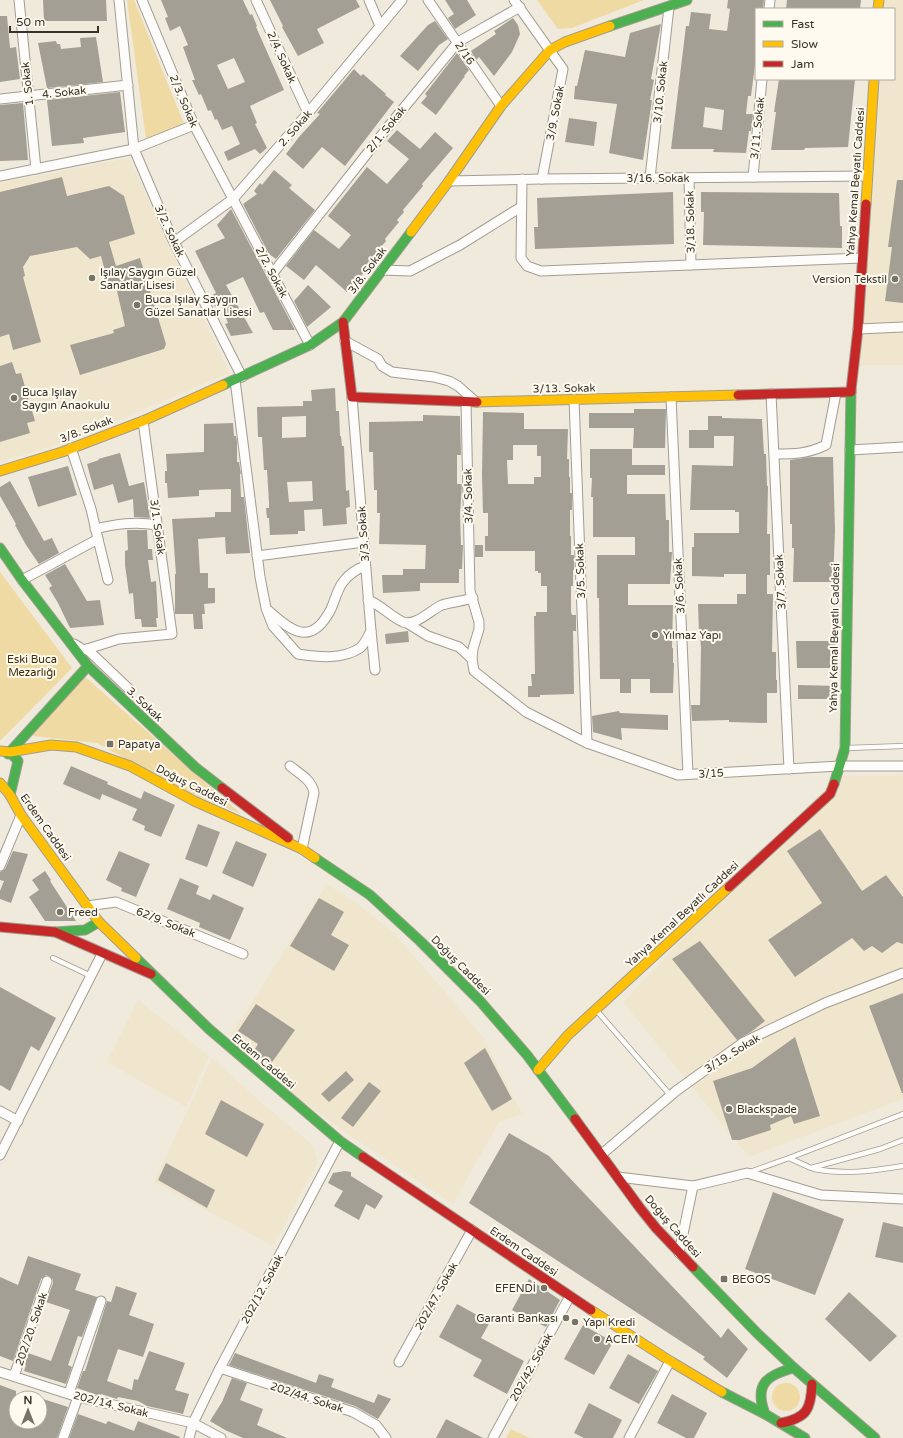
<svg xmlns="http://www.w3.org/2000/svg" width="903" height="1438" font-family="'Varela Round',sans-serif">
	<rect width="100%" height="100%" fill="#efeadb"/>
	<g fill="#f0e6cd">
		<path d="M878 0H903V365H856L873 79H894V9H877Z"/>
		<path d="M129 158 229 373 75 439 0 462V183Z"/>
		<path d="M903 775V1099L749 1157 623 1002 838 776Z"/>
		<path d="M327 884 358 904 394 933 439 985 482 1036 522 1114 499 1122 453 1204 352 1137 290 1092 231 1035Z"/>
		<path d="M138 1000 209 1056 186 1107 107 1062Z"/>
		<path d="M212 1058 265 1106 313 1145 318 1162 273 1246 154 1182Z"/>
	</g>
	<g fill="#f0daa4">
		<path d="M127 0H134L184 124 146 139Z"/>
		<path d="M537 0H644L572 28 558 29Z"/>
		<path d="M0 572 72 668 0 741Z"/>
		<path d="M84 676 241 814 176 787 97 743 32 736Z"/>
		<circle cx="786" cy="1397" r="14"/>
		<path d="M511 1429 530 1438H506Z"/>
	</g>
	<g fill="#a49f94" fill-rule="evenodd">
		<path d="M43 0H106L107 21H44Z"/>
		<path d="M161 0H243L250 15 252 14 257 26 256 27 284 90 250 106 257 123 255 124 267 148 260 154 255 149 228 161 224 152 240 144 232 126 222 130 217 119 215 120 211 110 208 111 201 94 199 95 192 80H195L183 47 188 45 180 26 170 31 165 18 168 17ZM234 58 245 82 228 89 217 65Z"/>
		<path d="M270 0H356L360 7 317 29 324 43 298 56 282 27 283 26Z"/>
		<path d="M445 0H467L476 15 455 29 448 18 454 14Z"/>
		<path d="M728 0H764L763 9H756V57L751 96H748L746 114H753L751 131H749L746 153 713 152 714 149H671L686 26H689L691 12 711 14 709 29 727 31 730 9 727 8ZM705 107 724 110 722 130 703 127Z"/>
		<path d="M787 0H861L860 9H786Z"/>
		<path d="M0 16H7L10 48 16 47 20 79 0 82Z"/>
		<path d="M513 18 518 25 520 34 512 52 494 76 479 57 476 60 471 51 496 34 494 31Z"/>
		<path d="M435 21 448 39 439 45 418 71 400 56 428 25Z"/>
		<path d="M661 24 651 79 654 80 650 100H652L643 160 609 153 617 104 574 99 575 86H577L585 50 625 57 630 33Z"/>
		<path d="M96 37 103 82 47 88 38 43 56 41 57 44H60L61 49 81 47 80 38Z"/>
		<path d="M457 53 469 70 464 76H465L436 115 421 103 427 96 425 94Z"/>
		<path d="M354 69 361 76 363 74 386 94 385 95 394 102 345 166 322 147 303 169 286 154 299 137 320 114 317 113Z"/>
		<path d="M779 79H855L848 147 805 148 804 150H771L776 112H774Z"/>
		<path d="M120 92 125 132 83 138 84 143 52 146 47 100Z"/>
		<path d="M23 103 28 160 0 161V105Z"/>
		<path d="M569 118 597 122 594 146 565 142Z"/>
		<path d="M397 130 420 149 435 132 453 148 435 169 422 184 423 186 403 210 404 212 397 220 399 222 385 239 386 241 378 251 379 252 372 261 373 262 347 292 316 265 304 280 286 266 314 230 339 249 351 235 328 216 367 167 387 184 409 159 387 141Z"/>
		<path d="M274 170 292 185 289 188 315 210 276 259 269 254 243 204 257 194 254 191 260 183 262 185Z"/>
		<path d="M62 177 67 196 109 186 124 196 135 234 109 242 116 266 140 258 166 344 164 349 80 375 70 345 114 333 113 330 125 326 115 282 108 283 101 256 90 259 77 247 30 256 23 267 25 276 23 277 41 342 13 350 9 334 0 337V192Z"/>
		<path d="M897 180H903V303L885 301 892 247H888Z"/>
		<path d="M673 192 674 244 535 249 534 227H538L537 198Z"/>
		<path d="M701 192 839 193 840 226H842V248L703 245 704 212H701Z"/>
		<path d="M231 209 295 330H273L264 312 260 313 243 277 226 285 253 333 231 336 225 324 228 323 221 305 215 307 210 296 216 293 195 251 225 238 217 225Z"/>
		<path d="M308 285 331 307 307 327 294 301Z"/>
		<path d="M12 362 16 374 21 373 35 421 27 423 30 433 0 442V366Z"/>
		<path d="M335 388 336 411H339L340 436H341L342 446H344L346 491 349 490 350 507 346 508 347 524 323 526 322 509 304 510 305 531H298V534L270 535 269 518H267L266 508H269V503L267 470H264L262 437H258L257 407 303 406V401H312L311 390ZM306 416V437L282 438V417ZM312 481 313 501 289 502 287 482Z"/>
		<path d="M634 409H666L665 448H633L634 428H589V413H634Z"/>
		<path d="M483 412 524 413V429H568L567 459H569V477H570V493H572V510H570V536H571V555H574V570H573V586H571V612L572 615H576V631H573L574 694 540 695V697H528V686H532L531 674H535L534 616H536V612H547V586H541V573H538V571H535V551H485V536H488V513H483L482 475ZM513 445H537V456H541V477H534V484H508L507 460H513Z"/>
		<path d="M423 415 460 416 461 455H457V484H462L460 514 461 545H463L462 569H459V583H420V591L383 593 382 575H403V569H425L426 545 379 544 380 513H377V490H374L373 452H369V422L423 421Z"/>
		<path d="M708 416H722V418L762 419 764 454H766L767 486H768L767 534H770V575H767V594H773L772 652H776V680H777V693H767V723L729 722V720L692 721 691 705H700L701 648 700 634H699L698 604H737V594H746V574H724V577L692 576V547H694V533H739V512H735V510H690L692 465 733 466 734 436H714V448H689V430H708Z"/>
		<path d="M233 423 234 436H236L237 442V462H239L241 474H240L241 497H244L250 553 226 554 225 537 198 539 200 573H208V588H215V603L204 604 205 614H202L203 629H194L193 614H175V574H176L172 519 215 517V512H231V489L199 490V496L168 498 167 483H165V471H167L166 454 204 452V424Z"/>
		<path d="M590 449H632V465H665V475H627V494H665L666 520H669V552H672L670 584H628V605H673L672 648H673V663H674L673 693H650V679H631V693H620V679H600L599 598H597V555H635V537H593V497H591L592 478H590Z"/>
		<path d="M120 453 129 486 144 482 150 518 134 517 133 499 118 503 113 484 94 490 87 464 99 460 98 459Z"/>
		<path d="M811 457H833L835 531 833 582H793L794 548H792V524H790V460Z"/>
		<path d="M68 466 77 495 38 507 28 477Z"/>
		<path d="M10 481 44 541 52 538 59 553 39 564 26 545 15 525 16 524 0 496V487Z"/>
		<path d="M127 530H147L148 549H152L153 560H148L151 582 156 581 158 618H156L157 627H142L141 619H135L133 593 129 594 125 565V551L128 550Z"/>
		<rect x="475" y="545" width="8" height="12"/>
		<path d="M65 564 87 601 100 600 104 625 70 628 58 603 49 588 52 586 45 575Z"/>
		<path d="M408 631 409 642 386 644 385 634Z"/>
		<path d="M796 641H836L834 668H797Z"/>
		<path d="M798 685 838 686V699H798Z"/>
		<path d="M619 711 620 713 668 715V730L621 728 622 740 593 732 592 716Z"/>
		<path d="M71 766 108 782 107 784 141 799 144 791 175 805 161 837 144 830 145 826 132 820 137 809 102 794 100 800 63 784Z"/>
		<path d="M198 824 220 832 207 867 185 859Z"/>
		<path d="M820 829 862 891 886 875 903 897V944L897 942 882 953 872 946 864 951 852 938 795 977 768 940 822 903 787 851Z"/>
		<path d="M236 841 267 854 253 887 222 873Z"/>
		<path d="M13 851 28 854 11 903 0 899V891L4 881 0 880V872L5 869Z"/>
		<path d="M119 851 150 864 136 897 121 891 122 888 106 880Z"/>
		<path d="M45 871 51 880 50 881 76 921H45L29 897 39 890 32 880Z"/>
		<path d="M180 878 199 886 196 894 210 900 213 894 244 908 230 940 199 927 200 923 167 909Z"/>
		<path d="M319 898 344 912 331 935 349 945 334 971 290 946Z"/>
		<path d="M700 941 765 1021 751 1032 737 1040 672 959Z"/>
		<path d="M0 987 56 1018 39 1051 31 1046 10 1091 0 1085Z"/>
		<path d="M903 993V1093H902L869 1006Z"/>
		<path d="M256 1004 295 1030 270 1065 253 1052 258 1044 238 1031Z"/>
		<path d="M795 1037 820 1116 794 1124 791 1116 770 1125 771 1130 740 1140H732L713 1081 752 1068Z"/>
		<path d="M485 1048 512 1099 492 1111 464 1063Z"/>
		<path d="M346 1071 354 1080 329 1102 321 1094Z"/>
		<path d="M369 1082 381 1091 353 1127 341 1118Z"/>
		<path d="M221 1100 264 1124 247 1157 205 1134Z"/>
		<path d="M509 1133 549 1156 721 1338 728 1328 748 1349 727 1378 703 1359 705 1357 469 1203Z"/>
		<path d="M166 1163 215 1190 207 1208 158 1180Z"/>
		<path d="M345 1171 351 1172V1176L383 1196 375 1209 366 1204 359 1220 334 1206 343 1191 328 1183 333 1173Z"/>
		<path d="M773 1192 844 1219 815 1295 745 1269Z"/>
		<path d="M883 1222 903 1227V1263L875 1257Z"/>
		<path d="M28 1256 81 1274 75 1290 97 1297 82 1337 78 1336 68 1365 72 1367 66 1384 24 1371 26 1365 24 1364 28 1353 51 1361 70 1310 46 1302 53 1283V1280L49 1276 46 1275 41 1279 13 1361 0 1356V1277L18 1285Z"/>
		<path d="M529 1279 560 1300 546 1327 512 1310Z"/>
		<path d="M116 1286 137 1293 129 1315 154 1324 143 1357 118 1349 107 1381 132 1390 134 1379 138 1380 149 1351 185 1363 175 1390 189 1394 183 1414 147 1406 138 1401 118 1397 117 1399 101 1394 100 1396 77 1388 83 1371H85L107 1301 111 1302Z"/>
		<path d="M849 1292 897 1336 870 1362 825 1319Z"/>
		<path d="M457 1304 490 1322 481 1338 524 1361 507 1394 473 1376 482 1360 439 1337Z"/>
		<path d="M583 1325 613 1342 594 1375 564 1359Z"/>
		<path d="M235 1353 316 1383 319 1374 334 1379 331 1387 374 1403 378 1394 391 1399 378 1419 355 1406 229 1365Z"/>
		<path d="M628 1354 658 1371 639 1404 609 1388Z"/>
		<path d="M232 1378 247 1383 240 1400 263 1409 257 1425 287 1438H243L225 1430 210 1421 222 1402Z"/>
		<path d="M0 1385 16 1391V1422H40V1398L68 1407 57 1438H0Z"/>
		<path d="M672 1394 707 1413 694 1438H686L657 1423Z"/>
		<path d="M589 1403 622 1420 613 1438H584L574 1433Z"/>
		<path d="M78 1414 106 1424 108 1421 134 1431 138 1421 180 1437V1438H69Z"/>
		<path d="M446 1419 483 1438H436Z"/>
	</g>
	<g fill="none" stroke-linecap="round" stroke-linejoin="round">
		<g stroke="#a19d92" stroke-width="6">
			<g id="lane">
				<path d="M847 748 903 746"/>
				<path d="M53 958 91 976"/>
				<path d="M597 1011 671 1096"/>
				<path d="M789 1158 903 1114"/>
				<path d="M814 1169C845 1175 872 1171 903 1166"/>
				<path d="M750 1172 789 1158 811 1168 880 1149 903 1140"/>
			</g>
		</g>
		<g stroke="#a19d92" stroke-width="11">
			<g id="street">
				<path d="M19 0 36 169"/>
				<path d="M119 0 134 149 172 238 242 377"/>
				<path d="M142 0 194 125 310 345"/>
				<path d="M256 0 308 113"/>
				<path d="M369 0 380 26"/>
				<path d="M428 0 501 106"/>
				<path d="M514 0 563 69 542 179"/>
				<path d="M769 9 770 0"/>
				<path d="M0 99 128 85"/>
				<path d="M0 176 134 149 194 125"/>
				<path d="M753 177 762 79"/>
				<path d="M650 178 669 7"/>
				<path d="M689 178 691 265"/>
				<path d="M522 179 521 258 527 266 541 271 862 258"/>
				<path d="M449 181 542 179 867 176"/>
				<path d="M174 242 233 199 308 113 402 0"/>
				<path d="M382 270 410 271 460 245 521 207"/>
				<path d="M273 273 388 127 458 42 520 7"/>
				<path d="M858 329 903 327"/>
				<path d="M345 341 378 359 382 366 392 372 434 377 449 381 458 386 476 402"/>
				<path d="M235 380 260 577 266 608 273 626 298 654C318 657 342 660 360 648 365 644 368 636 371 631"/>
				<path d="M771 394 789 769"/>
				<path d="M352 397 371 631 375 670"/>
				<path d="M671 397 688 774"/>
				<path d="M574 399 587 743"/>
				<path d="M466 402 470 591 479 622V629L473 649 472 659 474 671 526 712 587 743 678 775 840 766H903"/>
				<path d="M850 450 903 447"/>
				<path d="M774 454C795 454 807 454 826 445L836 393"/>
				<path d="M95 529C116 524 135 521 157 525"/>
				<path d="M98 539 108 580"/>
				<path d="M257 556 364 542"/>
				<path d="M22 580 98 539 91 509 71 448"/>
				<path d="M368 600C381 605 390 616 403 622 415 627 432 609 442 605 452 602 463 601 473 598"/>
				<path d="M269 611C293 633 312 646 331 609 335 600 337 590 343 582 349 574 357 569 365 566"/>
				<path d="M407 623 428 636 459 647 472 659"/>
				<path d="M74 644 84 650 119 639 172 634 143 421"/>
				<path d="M87 649 130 690"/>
				<path d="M290 766C300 774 312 780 314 793L302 849"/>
				<path d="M0 866 21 815"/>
				<path d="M87 906 116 902 243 954"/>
				<path d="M0 1111 18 1121"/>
				<path d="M602 1154 676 1091 744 1042 825 1003 903 973"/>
				<path d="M0 1155 102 954"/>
				<path d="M618 1177 693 1186 747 1173 821 1195 903 1199"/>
				<path d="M679 1253 693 1186"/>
				<path d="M399 1362 472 1230"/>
				<path d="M220 1368 353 1412 376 1425 386 1438"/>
				<path d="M0 1372 78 1397 193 1423 221 1438"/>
				<path d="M14 1376 47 1281"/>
				<path d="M69 1393 101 1301"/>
				<path d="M63 1438 78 1397"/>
				<path d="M189 1438 193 1423 220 1368 340 1141"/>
				<path d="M493 1438 570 1296"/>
				<path d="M629 1438 670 1361"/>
			</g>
		</g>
		<g stroke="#a19d92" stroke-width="11">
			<g id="fast">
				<path d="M610 26 687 0"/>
				<path d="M223 385 310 345 343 322 411 232"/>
				<path d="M0 548 22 580 88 666 195 767 222 788"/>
				<path d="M10 752 18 761 10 795"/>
				<path d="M8 754 88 666"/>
				<path d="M834 784 845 748 851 390"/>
				<path d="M315 858 370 895 420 941 480 1001 527 1055 575 1119"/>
				<path d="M55 932 85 930 99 922"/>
				<path d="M136 958 209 1029 340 1141 363 1157"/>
				<path d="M693 1267 757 1333 794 1368 875 1438"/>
				<path d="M722 1392 765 1414 805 1438"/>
				<path d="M765 1414C754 1385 766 1375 794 1368"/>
			</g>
		</g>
		<g stroke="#a19d92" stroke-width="11">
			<g id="slow">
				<path d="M878 9 879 0"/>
				<path d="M866 204 874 79"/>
				<path d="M411 232 449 181 501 106 550 50 565 42 610 26"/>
				<path d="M477 402 738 395"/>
				<path d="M0 471 62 452 143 421 223 385"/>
				<path d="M0 751 10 752 51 745 76 747 130 766 194 801 302 849 315 858"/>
				<path d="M0 783 10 795 21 815 99 922 136 958"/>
				<path d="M538 1070 568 1035 729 887"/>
				<path d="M591 1310 670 1361 722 1392"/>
			</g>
		</g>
		<g stroke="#a19d92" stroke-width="11">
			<g id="jam">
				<path d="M343 322 352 397 477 402"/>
				<path d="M851 390 858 329 866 204"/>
				<path d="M738 395 851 392"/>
				<path d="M222 788 288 838"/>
				<path d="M729 887 830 794 834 784"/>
				<path d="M0 927 55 932 151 974"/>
				<path d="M575 1119 640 1208 656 1228 693 1267"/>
				<path d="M363 1157 591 1310"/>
				<path d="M781 1423C807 1418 811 1409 812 1384"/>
			</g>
		</g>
		<use href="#lane" stroke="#fdfcfa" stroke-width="4.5"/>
		<use href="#street" stroke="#fdfcfa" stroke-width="9"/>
		<use href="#fast" stroke="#4caf50" stroke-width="9"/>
		<use href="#slow" stroke="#ffc107" stroke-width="9"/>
		<use href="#jam" stroke="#c62828" stroke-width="9"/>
	</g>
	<g fill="#777367" stroke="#fffaf0" stroke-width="1.5">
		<circle cx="92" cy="278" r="4"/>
		<circle cx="895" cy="279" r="4"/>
		<circle cx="137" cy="305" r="4"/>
		<circle cx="14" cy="398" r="4"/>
		<circle cx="655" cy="635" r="4"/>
		<rect x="106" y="740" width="8" height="8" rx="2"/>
		<circle cx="60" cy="912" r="4"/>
		<circle cx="729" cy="1109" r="4"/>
		<rect x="720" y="1275" width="8" height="8" rx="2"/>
		<circle cx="544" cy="1288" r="4"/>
		<circle cx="566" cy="1318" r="4"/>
		<circle cx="575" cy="1322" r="4"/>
		<circle cx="597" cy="1339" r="4"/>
	</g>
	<g text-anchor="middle" stroke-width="4" stroke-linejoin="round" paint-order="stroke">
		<g font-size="11" fill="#373329" stroke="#fffaf0">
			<text transform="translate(465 53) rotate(56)" y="4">2/16</text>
			<text transform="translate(282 57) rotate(66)" y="4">2/4. Sokak</text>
			<text transform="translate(27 84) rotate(-96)" y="4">1. Sokak</text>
			<text transform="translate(64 92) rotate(-6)" y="4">4. Sokak</text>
			<text transform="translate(660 92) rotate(-84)" y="4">3/10. Sokak</text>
			<text transform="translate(184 101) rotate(67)" y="4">2/3. Sokak</text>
			<text transform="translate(555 113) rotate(-79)" y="4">3/9. Sokak</text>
			<text transform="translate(295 128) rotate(-49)" y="4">2. Sokak</text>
			<text transform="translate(757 128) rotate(-84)" y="4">3/11. Sokak</text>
			<text transform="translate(386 129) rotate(-51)" y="4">2/1. Sokak</text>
			<text x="658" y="182">3/16. Sokak</text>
			<text transform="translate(855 182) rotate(-86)" y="4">Yahya Kemal Beyatlı Caddesi</text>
			<text transform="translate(690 222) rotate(-91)" y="4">3/18. Sokak</text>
			<text transform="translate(170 231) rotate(65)" y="4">3/2. Sokak</text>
			<text transform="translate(367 270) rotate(-53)" y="4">3/8. Sokak</text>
			<text transform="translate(272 272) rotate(62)" y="4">2/2. Sokak</text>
			<text transform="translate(564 388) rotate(-1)" y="4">3/13. Sokak</text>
			<text transform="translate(86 429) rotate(-21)" y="4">3/8. Sokak</text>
			<text transform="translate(468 496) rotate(-91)" y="4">3/4. Sokak</text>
			<text transform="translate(158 527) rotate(82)" y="4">3/1. Sokak</text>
			<text transform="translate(363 534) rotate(-94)" y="4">3/3. Sokak</text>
			<text transform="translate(580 571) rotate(-92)" y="4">3/5. Sokak</text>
			<text transform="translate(780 582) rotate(-93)" y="4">3/7. Sokak</text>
			<text transform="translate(679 586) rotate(-93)" y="4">3/6. Sokak</text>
			<text transform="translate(834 638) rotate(-89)" y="4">Yahya Kemal Beyatlı Caddesi</text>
			<text transform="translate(145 704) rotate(43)" y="4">3. Sokak</text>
			<text transform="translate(711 773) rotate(-3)" y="4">3/15</text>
			<text transform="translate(192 785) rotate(27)" y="4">Doğuş Caddesi</text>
			<text transform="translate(46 827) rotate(55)" y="4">Erdem Caddesi</text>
			<text transform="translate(682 914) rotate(-43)" y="4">Yahya Kemal Beyatlı Caddesi</text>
			<text transform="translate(166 922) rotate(22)" y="4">62/9. Sokak</text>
			<text transform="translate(461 965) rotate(45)" y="4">Doğuş Caddesi</text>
			<text transform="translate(732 1053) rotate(-32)" y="4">3/19. Sokak</text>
			<text transform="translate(264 1061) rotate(40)" y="4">Erdem Caddesi</text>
			<text transform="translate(673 1226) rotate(49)" y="4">Doğuş Caddesi</text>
			<text transform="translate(524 1251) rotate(34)" y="4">Erdem Caddesi</text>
			<text transform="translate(262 1289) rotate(-62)" y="4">202/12. Sokak</text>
			<text transform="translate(436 1296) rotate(-61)" y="4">202/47. Sokak</text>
			<text transform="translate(31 1329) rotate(-71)" y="4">202/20. Sokak</text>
			<text transform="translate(531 1367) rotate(-61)" y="4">202/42. Sokak</text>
			<text transform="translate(307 1397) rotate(18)" y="4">202/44. Sokak</text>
			<text transform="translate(111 1404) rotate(14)" y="4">202/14. Sokak</text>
		</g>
		<g font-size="11" fill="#373329" stroke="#fffaf0" text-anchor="start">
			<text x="100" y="276">Işılay Saygın Güzel<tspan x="100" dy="13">Sanatlar Lisesi</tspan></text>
			<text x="887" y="283" text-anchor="end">Version Tekstil</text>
			<text x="145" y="303">Buca Işılay Saygın<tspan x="145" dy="13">Güzel Sanatlar Lisesi</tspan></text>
			<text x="22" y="396">Buca Işılay<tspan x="22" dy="13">Saygın Anaokulu</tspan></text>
			<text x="663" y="639">Yılmaz Yapı</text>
			<text x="118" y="748">Papatya</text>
			<text x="68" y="916">Freed</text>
			<text x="737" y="1113">Blackspade</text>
			<text x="732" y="1283">BEGOS</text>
			<text x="536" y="1292" text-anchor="end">EFENDİ</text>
			<text x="558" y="1322" text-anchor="end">Garanti Bankası</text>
			<text x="583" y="1326">Yapı Kredi</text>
			<text x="605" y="1343">ACEM</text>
		</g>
		<g font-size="11" fill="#3b2c01" stroke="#fffaf0">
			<text x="32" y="663">Eski Buca<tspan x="32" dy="13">Mezarlığı</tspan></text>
		</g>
	</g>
	<rect x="755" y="8" width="140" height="72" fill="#fffaf0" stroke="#afaaa0"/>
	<rect x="763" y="21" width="20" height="6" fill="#4caf50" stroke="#afaaa0"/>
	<text x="791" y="28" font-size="12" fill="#373329">Fast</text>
	<rect x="763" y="41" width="20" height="6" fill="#ffc107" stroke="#afaaa0"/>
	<text x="791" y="48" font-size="12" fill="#373329">Slow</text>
	<rect x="763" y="61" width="20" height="6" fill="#c62828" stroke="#afaaa0"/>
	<text x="791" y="68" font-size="12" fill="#373329">Jam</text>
	<g transform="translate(28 1410)"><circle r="19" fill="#fffaf0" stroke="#afaaa0"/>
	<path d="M0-3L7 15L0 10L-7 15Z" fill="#777367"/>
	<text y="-6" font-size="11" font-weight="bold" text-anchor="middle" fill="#373329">N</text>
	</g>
	<path d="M10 26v6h88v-6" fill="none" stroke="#373329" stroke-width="2"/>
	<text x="16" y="26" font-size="12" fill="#373329" stroke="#fffaf0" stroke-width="3" paint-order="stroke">50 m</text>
</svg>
